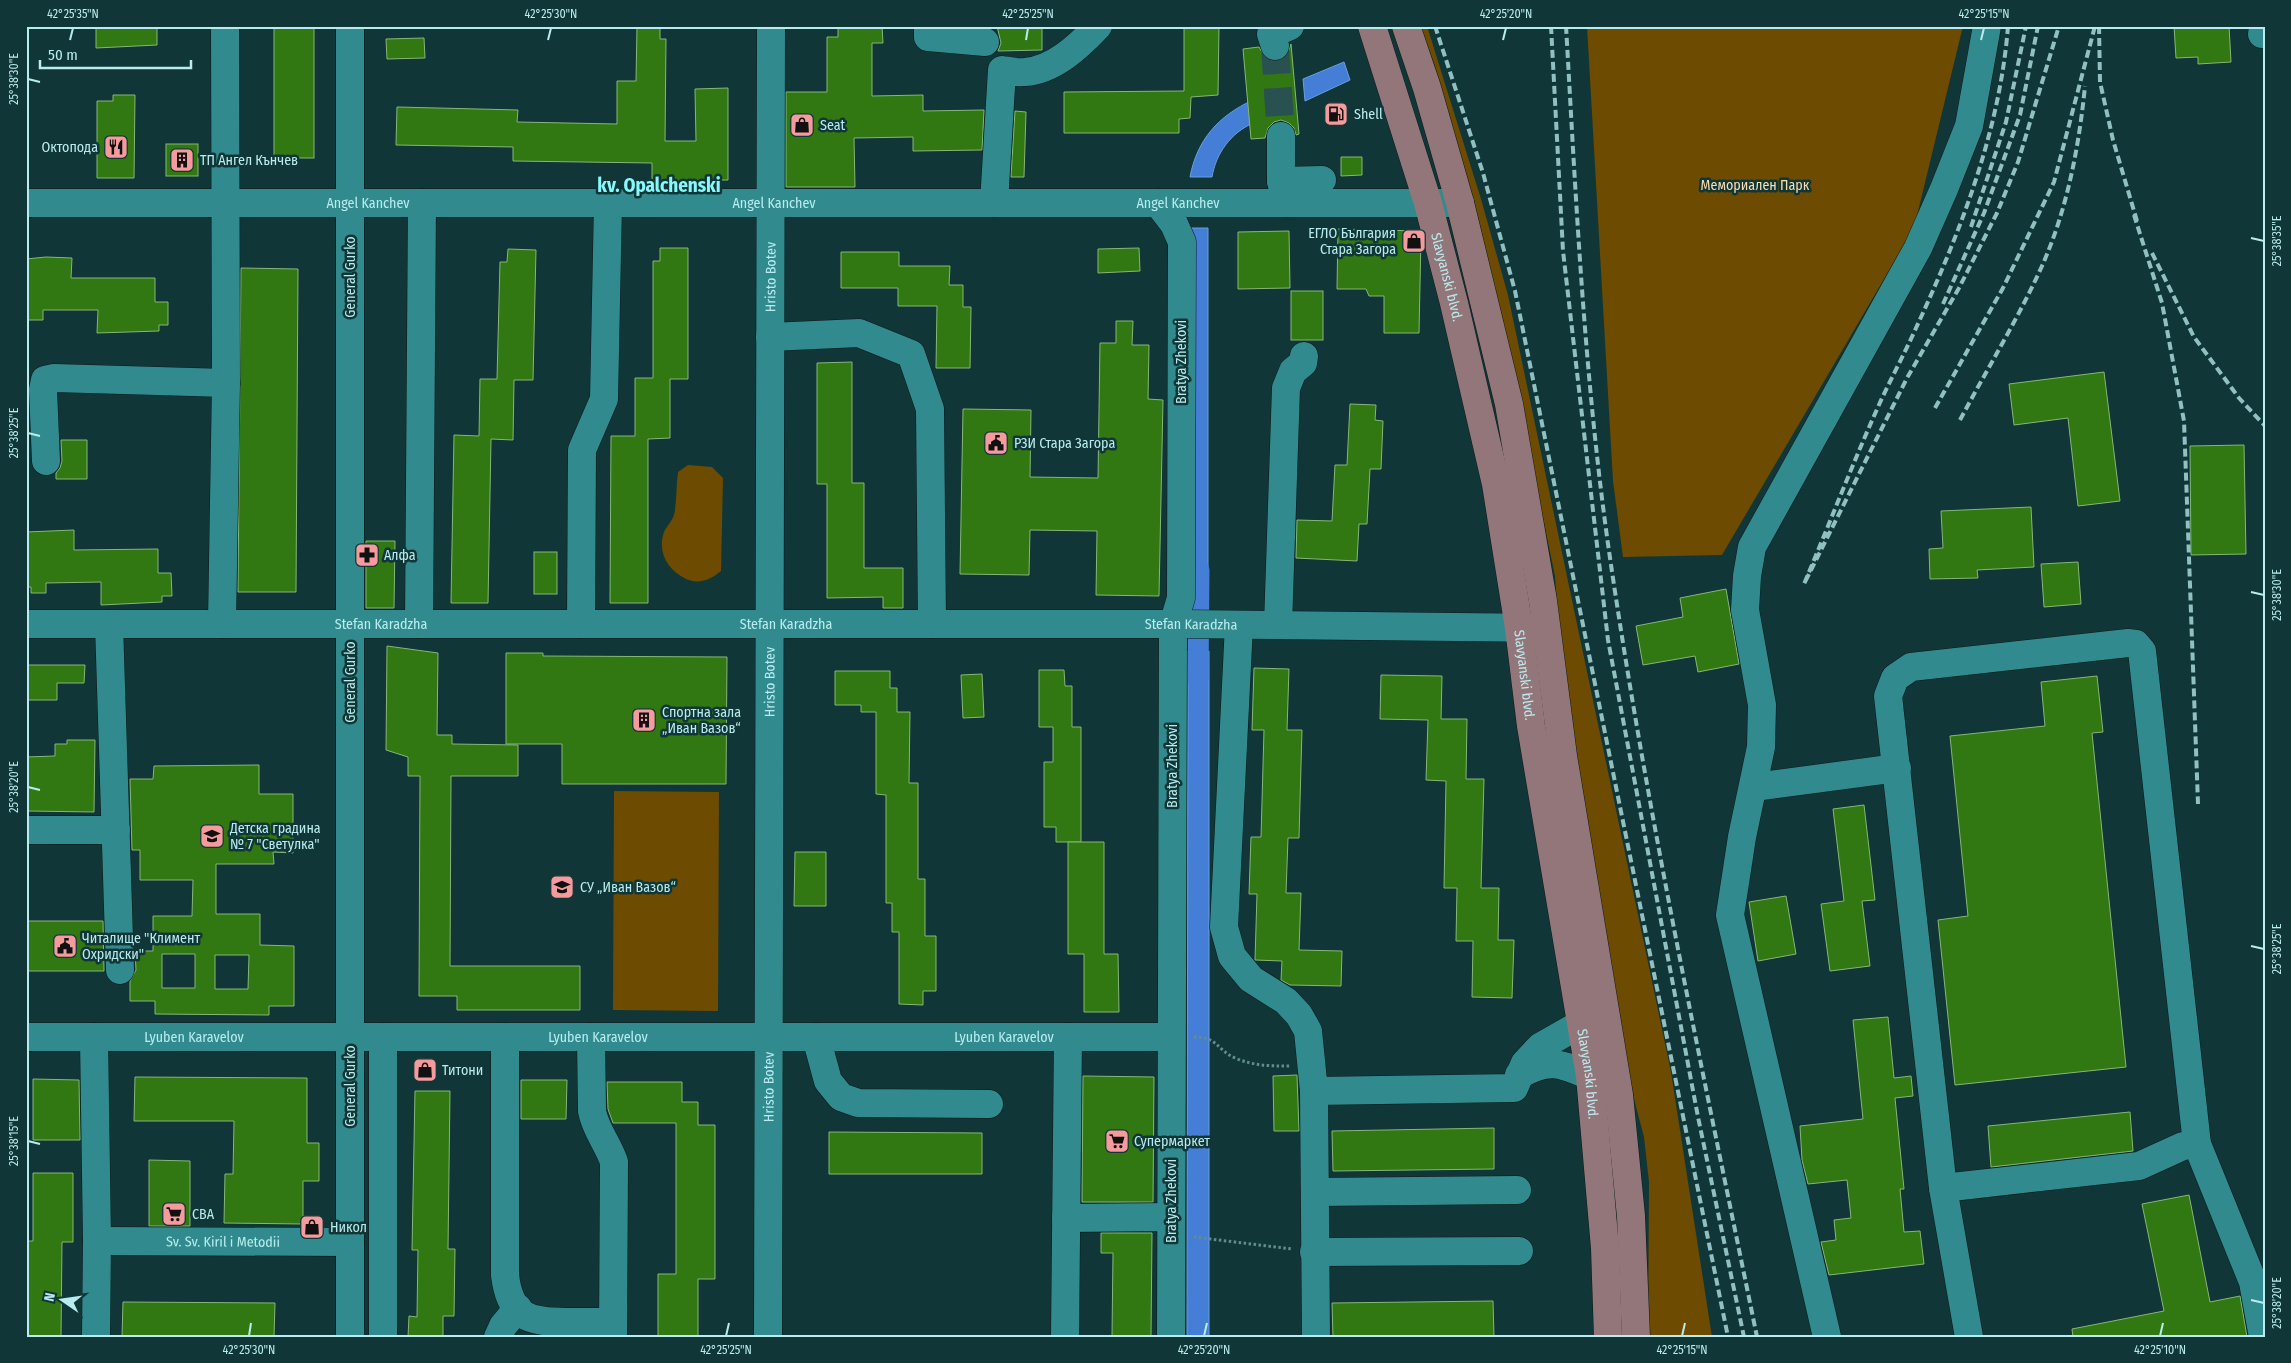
<svg xmlns="http://www.w3.org/2000/svg" width="2291" height="1363" font-family="'Fira Sans Condensed',sans-serif">
	<rect width="100%" height="100%" fill="#113637"/>
	<g fill="#6d4b00">
		<path d="M1420 26H1427L1481 199 1508 295 1671 1072 1712 1337H1648L1649 1182 1644 1137 1635 1103 1585 826 1559 633 1555 576 1498 300 1474 201 1435 66Z"/>
		<path d="M1587 26H1963L1914 228 1722 555 1623 557 1613 481Z"/>
		<path d="M688 465 712 467 723 478 721 571C712 579 699 585 686 579 668 570 657 553 664 532 667 526 672 521 674 515 677 502 676 486 678 472Z"/>
		<path d="M614 791 719 792 718 1011 613 1010Z"/>
	</g>
	<g fill="#447ed6" stroke="#679fdd">
		<path d="M1344 62 1350 80 1305 101 1303 79Z"/>
		<path d="M1253 100V123C1231 133 1216 153 1212 177H1190C1197 140 1218 116 1253 100Z"/>
		<path d="M1188 228H1208V598H1189Z"/>
		<path d="M1188 651H1209V1337H1187Z"/>
	</g>
	<g fill="none" stroke-linecap="round" stroke-linejoin="round">
		<path stroke="#447ed6" stroke-width="21" d="M1198 679 1199 570"/>
	</g>
	<g fill="#317712" stroke="#86b777" fill-rule="evenodd">
		<path d="M96 26H157V45L96 48Z"/>
		<rect x="274" y="26" width="40" height="132"/>
		<path d="M637 26H660V39H666L665 141H696L695 89 728 88V180L652 181V163L513 161V147L396 145 397 107 518 110 517 122 617 124V81H636Z"/>
		<path d="M838 26H882L883 43H872V96L923 95V111L984 110 982 150 913 151V137L854 138 855 187H786V92H827V37H838Z"/>
		<path d="M997 26H1042V50L998 51 1001 43Z"/>
		<path d="M1184 26H1219L1218 95 1191 97 1190 118 1179 119V133H1064V92L1184 91Z"/>
		<path d="M2174 26H2229L2231 62 2198 64V57L2176 58Z"/>
		<path d="M424 38 425 58 387 59 386 39Z"/>
		<path d="M1291 44 1299 134 1296 135 1294 128 1289 123 1281 120 1274 122 1268 128 1265 138 1251 139 1243 49 1259 47 1265 58 1271 61H1279L1287 56Z"/>
		<path d="M113 95H135L134 178H97V101H113Z"/>
		<path d="M1015 111 1026 112 1024 177H1011Z"/>
		<rect x="166" y="144" width="32" height="32"/>
		<path d="M1341 157H1362V175L1341 176Z"/>
		<path d="M1338 229 1419 231 1421 237 1419 333H1384V296H1369L1366 289H1337Z"/>
		<path d="M1289 231 1290 288 1238 289V232Z"/>
		<path d="M660 248H688V379H670V438L648 439V603H610L611 436H635V378H653V261H660Z"/>
		<path d="M1139 248 1140 271 1098 273V249Z"/>
		<path d="M508 249 536 250 533 380H514L513 440 491 439 488 603H451L454 435 479 436 480 379H497L500 262H507Z"/>
		<path d="M841 252H899V266H950L949 285H963V307H971L970 368H936L937 306H898V288H841Z"/>
		<path d="M46 257 72 258 71 278H155V302H168V325H159V331L97 333 98 310H43V320H28L26 259Z"/>
		<path d="M241 268 298 269 296 592H238Z"/>
		<rect x="1291" y="291" width="32" height="49"/>
		<path d="M1116 321H1133L1132 345H1149L1148 399 1163 400 1159 596 1096 595 1097 531 1030 530 1029 575 960 574 963 409 1031 410 1030 477 1098 478 1100 343H1116Z"/>
		<path d="M852 362V483H864V568H903V608H883V597L827 598V484H817V363Z"/>
		<path d="M2104 372 2120 501 2078 506 2068 418 2014 425 2009 384Z"/>
		<path d="M1350 404 1376 405 1375 420 1383 421 1381 469H1370L1367 524H1359L1357 561 1296 558 1297 520 1332 521 1335 465H1347Z"/>
		<path d="M61 440H87V479H56V473L60 468 62 461Z"/>
		<path d="M2244 445 2246 554 2191 555 2190 446Z"/>
		<path d="M2031 507 2034 567 1977 570 1978 578 1930 579 1929 549 1943 548 1941 511Z"/>
		<path d="M74 530V550L158 549V573H171L172 596H162V602L101 605V582L46 583V593H31V587H26V532Z"/>
		<path d="M366 541H395L394 608H366Z"/>
		<rect x="534" y="552" width="23" height="42"/>
		<path d="M2078 562 2081 604 2044 607 2041 564Z"/>
		<path d="M1726 589 1739 664 1698 672 1695 656 1643 665 1636 626 1683 617 1680 598Z"/>
		<path d="M387 646 438 653 437 735H452V744L518 745V776H451L450 966H580V1010H457V996H419L420 776H408V757L386 750Z"/>
		<path d="M506 653H543V656L727 657 726 784H562V744H506Z"/>
		<path d="M28 665H85L84 683H57V700H27Z"/>
		<path d="M1254 668 1289 669 1287 730H1302L1299 838H1288L1286 893H1301L1299 950 1342 951 1341 986 1290 985 1281 980 1282 961 1255 960 1257 894H1249L1251 837H1261L1264 730H1252Z"/>
		<path d="M1039 670H1064L1065 686H1072V727H1081V842H1056V827H1044V762H1053V727H1039Z"/>
		<path d="M835 671H890V688H897V712H910L909 783H918V879H925V936H936V991H923V1005L899 1004V932H892V903H886V795L876 794V712H861V705H835Z"/>
		<path d="M982 674 984 717 963 718 961 675Z"/>
		<path d="M1381 675 1442 676 1441 719H1467L1466 779H1484L1481 888H1499L1498 940H1514L1512 998 1472 997 1473 941H1456L1457 888H1444L1446 781 1426 780 1428 720 1380 719Z"/>
		<path d="M2097 676 2103 732 2092 733 2126 1067 1955 1085 1938 920 1968 916 1950 736 2045 726 2041 682Z"/>
		<path d="M67 740H95L94 812 26 811V757L55 756V744H67Z"/>
		<path d="M259 765V794H293V853L273 852 274 864H216V914H260V945L294 946V1006H269V1015L155 1014V1001H130V981L136 970 135 951H153V916H192L193 880H140V850H132L130 779H153L154 766ZM162 954H195V988H162ZM215 955H249L248 989H215Z"/>
		<path d="M1864 805 1875 900 1862 901 1870 966 1830 971 1821 904 1844 901 1833 809Z"/>
		<path d="M1068 842H1104V954H1118L1119 1012H1084V954H1068Z"/>
		<path d="M795 852H826V906H794Z"/>
		<path d="M1786 896 1796 954 1758 961 1749 902Z"/>
		<path d="M26 921H103L104 971H26Z"/>
		<path d="M1888 1017 1894 1078 1911 1076 1913 1096 1895 1098 1904 1189H1900L1904 1232 1920 1231 1924 1264 1829 1275 1821 1242 1836 1240 1834 1220 1851 1218 1847 1180 1808 1184 1802 1160 1800 1126 1863 1119 1853 1020Z"/>
		<path d="M1297 1075 1299 1131H1274L1273 1076Z"/>
		<path d="M1083 1076 1154 1077 1153 1202H1082Z"/>
		<path d="M135 1077 307 1078V1143H319V1181H303V1224L224 1223 225 1174H233L234 1121H134Z"/>
		<path d="M33 1079 79 1080 80 1140H33Z"/>
		<path d="M521 1080H567L566 1119H521Z"/>
		<path d="M607 1082H682V1102H698V1125H715V1279H698V1337H658V1274H676V1123H613L608 1109Z"/>
		<path d="M415 1091H450L448 1249H455L454 1316H443V1337H408L409 1316 417 1317 418 1250H412Z"/>
		<path d="M2130 1112 2133 1151 1991 1167 1988 1126Z"/>
		<path d="M1494 1128V1169L1333 1171 1332 1131Z"/>
		<path d="M829 1132 982 1133V1174H829Z"/>
		<path d="M149 1160 190 1161V1226H149Z"/>
		<path d="M33 1173H73V1242H62L61 1337H26V1241H33Z"/>
		<path d="M2189 1195 2210 1302 2240 1296 2247 1337H2073L2072 1329 2164 1311 2142 1204Z"/>
		<path d="M1101 1233H1152L1151 1337H1112L1113 1253H1101Z"/>
		<path d="M1493 1301 1494 1337H1333L1332 1303Z"/>
		<path d="M123 1302 275 1303 274 1337H122Z"/>
	</g>
	<g fill="none" stroke-linecap="round" stroke-linejoin="round">
		<path stroke="#2a5152" stroke-width="28" stroke-dasharray="28 14" stroke-linecap="butt" d="M1275 46 1281 136"/>
		<g stroke="#0b1b1b" stroke-width="29">
			<g id="minor">
				<path d="M350 26V1337"/>
				<path d="M928 26V37L985 42"/>
				<path d="M2262 34H2265"/>
				<path d="M1275 46 1271 34 1290 26"/>
				<path d="M1281 136V181L1286 203"/>
				<path d="M1281 181 1322 180"/>
				<path id="s1" d="M26 203H1460"/>
				<path d="M994 203 1002 70C1009 71 1018 73 1025 72 1054 70 1079 46 1098 26"/>
				<path d="M1158 203 1174 224 1182 242 1181 598 1173 625 1171 1337"/>
				<path d="M770 337 859 333 911 354 930 409 932 624"/>
				<path d="M46 461 43 390 45 380 54 378 226 383"/>
				<path id="s2" d="M26 624H1184L1542 628"/>
				<path d="M109 624 120 970"/>
				<path d="M222 624 226 383 225 26"/>
				<path d="M419 624 422 203"/>
				<path d="M581 624 582 450 604 399 608 203"/>
				<path d="M1239 625 1224 927 1232 956 1251 979 1286 1001 1299 1015 1308 1031 1314 1091 1316 1337"/>
				<path d="M1278 625 1286 388 1293 371 1303 363 1304 356"/>
				<path d="M1754 787 1897 768"/>
				<path d="M26 830H116"/>
				<path id="s3" d="M26 1037H1171"/>
				<path d="M94 1037 97 1241 96 1337"/>
				<path d="M505 1037V1275C510 1317 528 1322 566 1322 582 1322 598 1322 613 1322"/>
				<path d="M591 1037 592 1111C595 1129 608 1144 614 1162L613 1337"/>
				<path d="M816 1037 828 1081 841 1097 858 1103 989 1104"/>
				<path d="M1519 1075C1549 1058 1560 1063 1590 1076"/>
				<path d="M1314 1091 1514 1088 1525 1063 1540 1047 1582 1023"/>
				<path d="M1943 1188 2139 1166 2183 1146 2197 1144 2253 1282 2263 1337"/>
				<path d="M1315 1192 1517 1190"/>
				<path d="M1066 1218 1171 1217"/>
				<path id="s4" d="M97 1241 350 1242"/>
				<path d="M1314 1252 1519 1251"/>
				<path d="M383 1337V1037"/>
				<path d="M498 1337 503 1326 518 1308"/>
				<path id="s5" d="M768 1337 771 26"/>
				<path d="M1065 1337 1068 1037"/>
				<path d="M1827 1337 1730 915 1742 837 1761 747 1762 705 1745 610 1747 576 1752 547 1918 248 1944 189 1969 126 1987 26"/>
				<path d="M1969 1337 1943 1188 1888 696 1895 678 1911 667 2128 643 2136 644 2142 651 2197 1144"/>
			</g>
		</g>
		<g stroke="#0b1b1b" stroke-width="29">
			<g id="major">
				<path id="s6" d="M1372 26 1428 203 1454 303 1496 484 1519 628 1531 726 1590 1076 1605 1248 1608 1337"/>
				<path d="M1406 26 1427 88 1460 203 1509 404 1543 601 1563 756 1619 1095 1631 1216 1636 1337"/>
			</g>
		</g>
		<g stroke="#618d8e" stroke-width="3" stroke-dasharray="2.5 2.5" stroke-linecap="butt">
			<path d="M1194 1037C1218 1037 1217 1050 1235 1058 1254 1066 1270 1066 1290 1066"/>
			<path d="M1194 1237 1292 1249"/>
		</g>
		<use href="#minor" stroke="#318b8e" stroke-width="28"/>
		<use href="#major" stroke="#93767a" stroke-width="28"/>
		<g stroke="#91c0c2" stroke-width="4" stroke-dasharray="8 4" stroke-linecap="butt">
			<path d="M1435 26 1483 173 1515 291 1728 1337"/>
			<path d="M1551 26 1563 251 1608 640 1698 1117 1744 1337"/>
			<path d="M1566 26C1576 199 1584 372 1608 544 1646 810 1703 1073 1757 1337"/>
			<path d="M2008 26C2000 131 1960 233 1916 328 1904 355 1890 380 1878 407 1852 465 1829 525 1804 584L1907 378 1959 288 1997 213 2018 162 2059 26"/>
			<path d="M2099 26 2100 82 2113 140 2137 221"/>
			<path d="M2134 215 2162 303 2184 421 2198 804"/>
			<path d="M1971 227 2006 122 2026 26"/>
			<path d="M2152 253 2194 337 2239 398 2265 426"/>
			<path d="M1943 304 1984 213 2020 115 2038 26"/>
			<path d="M1935 408 2003 288 2054 182 2095 26"/>
			<path d="M1960 420C1987 369 2018 319 2042 266 2067 210 2079 147 2085 86"/>
		</g>
	</g>
	<path fill="none" stroke="#b9ecee" stroke-width="2" d="M70 40 73 28M548 40 551 28M1026 40 1028 28M1503 40 1506 28M1981 40 1984 28M28 79 40 82M2251 238 2264 241M28 433 40 436M2251 592 2264 595M28 787 40 790M2251 946 2264 949M28 1141 40 1144M2251 1300 2264 1303M249 1336 251 1323M726 1336 729 1323M1204 1336 1207 1323M1682 1336 1685 1323M2160 1336 2163 1323"/>
	<defs>
		<g id="fuel-square" transform="scale(1.25)"><rect x="-9" y="-9" width="18" height="18" rx="4" fill="#f59b9d" stroke="#113637"/><path d="M-5.5-6h7V0h2V4h1.3V-2.5L3-4.5l.8-.8L6-3V5H2.5V1h-1V6h-7ZM-4.2-4.7v3.2H.2V-4.7Z" fill="#111"/></g>
		<g id="shop-square" transform="scale(1.25)"><rect x="-9" y="-9" width="18" height="18" rx="4" fill="#f59b9d" stroke="#113637"/><path d="M-5-2.5h2.3a2.7 3.5 0 0 1 5.4 0H5L5.5 6h-11ZM-1.5-2.5h3a1.5 2.3 0 0 0-3 0Z" fill="#111"/></g>
		<g id="restaurant-square" transform="scale(1.25)"><rect x="-9" y="-9" width="18" height="18" rx="4" fill="#f59b9d" stroke="#113637"/><path d="M-5-6h1v4h1v-4h1v4h1v-4h1v5L-1.5 .5V6h-2V.5L-5-1ZM5-6V6H3V1.5H1.5Q1.5-4 5-6Z" fill="#111"/></g>
		<g id="building-square" transform="scale(1.25)"><rect x="-9" y="-9" width="18" height="18" rx="4" fill="#f59b9d" stroke="#113637"/><path d="M-4-6H4V6H1V3H-1V6H-4ZM-2.5-4.3h1.7v1.8h-1.7ZM.8-4.3h1.7v1.8H.8ZM-2.5-1h1.7V.8h-1.7ZM.8-1h1.7V.8H.8Z" fill="#111"/></g>
		<g id="civic-square" transform="scale(1.25)"><rect x="-9" y="-9" width="18" height="18" rx="4" fill="#f59b9d" stroke="#113637"/><path d="M-.6-6.5H3V-4.5H.6V-3L4-1V1h2V6H-6V1h2V-1L-.6-3ZM-1.2 2.5V6h2.4V2.5Z" fill="#111"/></g>
		<g id="pharmacy-square" transform="scale(1.25)"><rect x="-9" y="-9" width="18" height="18" rx="4" fill="#f59b9d" stroke="#113637"/><path d="M-2-6h4v4h4v4h-4v4h-4v-4h-4v-4h4Z" fill="#111"/></g>
		<g id="school-square" transform="scale(1.25)"><rect x="-9" y="-9" width="18" height="18" rx="4" fill="#f59b9d" stroke="#113637"/><path d="M0-5L7-2L0 1L-7-2ZM-4 1L0 2.5L4 1V4Q0 6-4 4Z" fill="#111"/></g>
		<g id="supermarket-square" transform="scale(1.25)"><rect x="-9" y="-9" width="18" height="18" rx="4" fill="#f59b9d" stroke="#113637"/><path d="M-6-5.5h2.5l.6 2H6L4.5 2H-2.5L-4.4-4H-6ZM-1.5 3.2a1.3 1.3 0 1 0 .1 0ZM3 3.2a1.3 1.3 0 1 0 .1 0Z" fill="#111"/></g>
	</defs>
	<g fill-rule="evenodd">
		<use href="#fuel-square" x="1336" y="114"/>
		<use href="#shop-square" x="802" y="125"/>
		<use href="#restaurant-square" x="116" y="147"/>
		<use href="#building-square" x="182" y="160"/>
		<use href="#shop-square" x="1414" y="241"/>
		<use href="#civic-square" x="996" y="443"/>
		<use href="#pharmacy-square" x="367" y="555"/>
		<use href="#building-square" x="644" y="720"/>
		<use href="#school-square" x="212" y="836"/>
		<use href="#school-square" x="562" y="887"/>
		<use href="#civic-square" x="65" y="946"/>
		<use href="#shop-square" x="425" y="1070"/>
		<use href="#supermarket-square" x="1117" y="1141"/>
		<use href="#supermarket-square" x="174" y="1214"/>
		<use href="#shop-square" x="312" y="1227"/>
	</g>
	<g text-anchor="middle" stroke-width="5" stroke-linejoin="round" paint-order="stroke">
		<g font-size="14" fill="#b9ecee" stroke="#113637" text-anchor="start">
			<text x="1354" y="119">Shell</text>
			<text x="820" y="130">Seat</text>
			<text x="98" y="152" text-anchor="end">Октопода</text>
			<text x="200" y="165">ТП Ангел Кънчев</text>
			<text x="1396" y="238" text-anchor="end">ЕГЛО България<tspan x="1396" dy="16">Стара Загора</tspan></text>
			<text x="1014" y="448">РЗИ Стара Загора</text>
			<text x="384" y="560">Алфа</text>
			<text x="662" y="717">Спортна зала<tspan x="662" dy="16">„Иван Вазов“</tspan></text>
			<text x="230" y="833">Детска градина<tspan x="230" dy="16">№ 7 "Светулка"</tspan></text>
			<text x="580" y="892">СУ „Иван Вазов“</text>
			<text x="82" y="943">Читалище "Климент<tspan x="82" dy="16">Охридски"</tspan></text>
			<text x="442" y="1075">Титони</text>
			<text x="1134" y="1146">Супермаркет</text>
			<text x="192" y="1219">CBA</text>
			<text x="330" y="1232">Никол</text>
		</g>
		<g font-size="14" fill="#fcddad" stroke="#113637">
			<text x="1755" y="190">Мемориален Парк</text>
		</g>
		<g font-size="14" fill="#b9ecee" stroke="#113637">
			<text dy="5" stroke="none"><textPath href="#s1" startOffset="342">Angel Kanchev</textPath></text>
			<text dy="5" stroke="none"><textPath href="#s1" startOffset="748">Angel Kanchev</textPath></text>
			<text dy="5" stroke="none"><textPath href="#s1" startOffset="1152">Angel Kanchev</textPath></text>
			<text transform="translate(350 277) rotate(-90)" y="5">General Gurko</text>
			<text dy="5" stroke="none"><textPath href="#s5" startOffset="1060">Hristo Botev</textPath></text>
			<text dy="5" stroke="none"><textPath href="#s6" startOffset="262">Slavyanski blvd.</textPath></text>
			<text transform="translate(1181 362) rotate(-90)" y="5">Bratya Zhekovi</text>
			<text dy="5" stroke="none"><textPath href="#s2" startOffset="355">Stefan Karadzha</textPath></text>
			<text dy="5" stroke="none"><textPath href="#s2" startOffset="760">Stefan Karadzha</textPath></text>
			<text dy="5" stroke="none"><textPath href="#s2" startOffset="1165">Stefan Karadzha</textPath></text>
			<text dy="5" stroke="none"><textPath href="#s6" startOffset="668">Slavyanski blvd.</textPath></text>
			<text dy="5" stroke="none"><textPath href="#s5" startOffset="655">Hristo Botev</textPath></text>
			<text transform="translate(350 682) rotate(-90)" y="5">General Gurko</text>
			<text transform="translate(1172 766) rotate(-90)" y="5">Bratya Zhekovi</text>
			<text dy="5" stroke="none"><textPath href="#s3" startOffset="168">Lyuben Karavelov</textPath></text>
			<text dy="5" stroke="none"><textPath href="#s3" startOffset="572">Lyuben Karavelov</textPath></text>
			<text dy="5" stroke="none"><textPath href="#s3" startOffset="978">Lyuben Karavelov</textPath></text>
			<text dy="5" stroke="none"><textPath href="#s6" startOffset="1072">Slavyanski blvd.</textPath></text>
			<text transform="translate(350 1086) rotate(-90)" y="5">General Gurko</text>
			<text dy="5" stroke="none"><textPath href="#s5" startOffset="250">Hristo Botev</textPath></text>
			<text transform="translate(1171 1201) rotate(-90)" y="5">Bratya Zhekovi</text>
			<text dy="5" stroke="none"><textPath href="#s4" startOffset="126">Sv. Sv. Kiril i Metodii</textPath></text>
		</g>
		<g font-size="19" font-weight="bold" fill="#87f9fd" stroke="#113637">
			<text x="659" y="192">kv. Opalchenski</text>
		</g>
	</g>
	<rect width="2291" height="1363" fill="none" stroke="#113637" stroke-width="55"/>
	<g transform="translate(62 1300) rotate(283)" stroke="#113637" stroke-width="4" paint-order="stroke">
	<path d="M0-4L9 19L0 12L-9 19Z" fill="#b9ecee"/>
	<text y="-8" font-size="14" font-weight="bold" text-anchor="middle" fill="#b9ecee">N</text>
	</g>
	<path d="M40 60v8h151v-8" fill="none" stroke="#b9ecee" stroke-width="2.5"/>
	<text x="48" y="60" font-size="15" fill="#b9ecee" stroke="#113637" stroke-width="4" paint-order="stroke">50 m</text>
	<rect x="28" y="28" width="2236" height="1308" fill="none" stroke="#b9ecee" stroke-width="2"/>
	<g font-size="12" text-anchor="middle" fill="#b9ecee">
		<text x="73" y="18">42°25'35"N</text>
		<text x="551" y="18">42°25'30"N</text>
		<text x="1028" y="18">42°25'25"N</text>
		<text x="1506" y="18">42°25'20"N</text>
		<text x="1984" y="18">42°25'15"N</text>
		<text transform="translate(14 79) rotate(-90)" y="4">25°38'30"E</text>
		<text transform="translate(2277 241) rotate(-90)" y="4">25°38'35"E</text>
		<text transform="translate(14 433) rotate(-90)" y="4">25°38'25"E</text>
		<text transform="translate(2277 595) rotate(-90)" y="4">25°38'30"E</text>
		<text transform="translate(14 787) rotate(-90)" y="4">25°38'20"E</text>
		<text transform="translate(2277 949) rotate(-90)" y="4">25°38'25"E</text>
		<text transform="translate(14 1141) rotate(-90)" y="4">25°38'15"E</text>
		<text transform="translate(2277 1303) rotate(-90)" y="4">25°38'20"E</text>
		<text x="249" y="1354">42°25'30"N</text>
		<text x="726" y="1354">42°25'25"N</text>
		<text x="1204" y="1354">42°25'20"N</text>
		<text x="1682" y="1354">42°25'15"N</text>
		<text x="2160" y="1354">42°25'10"N</text>
	</g>
</svg>
